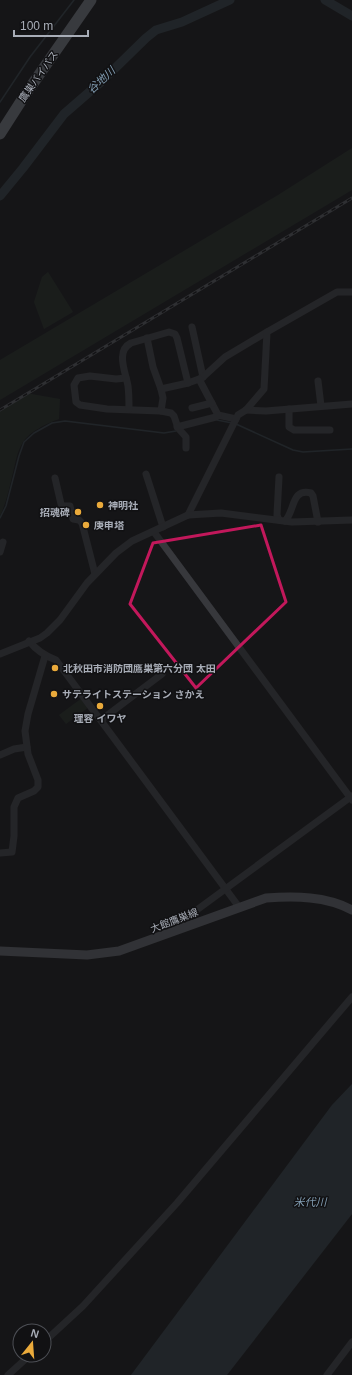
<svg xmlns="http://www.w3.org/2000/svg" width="352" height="1375" font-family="Arial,'Noto Sans JP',sans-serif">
	<rect width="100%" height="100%" fill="#161618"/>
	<g fill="#202721">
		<path d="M352 148V190L0 400V360L278 195Z"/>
		<path d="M48 272 73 312 44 329 34 302 42 277Z"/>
		<path d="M26 393 60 399 59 419C49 422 29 432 23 442 18 450 16 459 14 468 10 485 7 501 0 516V409Z"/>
		<path d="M82 698 89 707 66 724 59 715Z"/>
	</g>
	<path fill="#2e373d" d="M352 1084V1214L227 1375H131L332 1105Z"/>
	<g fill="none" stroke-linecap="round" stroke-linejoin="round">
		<g stroke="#2e373d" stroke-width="1.5">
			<path d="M0 102 30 57 74 0"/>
			<path d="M217 420 232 423"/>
			<path d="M236 424 293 450 303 452 352 449"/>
			<path d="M0 518 6 506 19 456 24 442 34 433 52 423 65 421 164 433 176 431"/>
		</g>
		<g stroke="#2e373d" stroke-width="9">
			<path d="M325 0 352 16"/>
			<path d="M0 196 23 168 64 114 102 81 146 38 156 30 182 22 230 0"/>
		</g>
		<g stroke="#37383c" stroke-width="7">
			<path d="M192 327 203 377"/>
			<path d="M147 338 153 367 161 389"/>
			<path d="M126 378 116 379 90 376 78 378 74 385 76 402 80 405 107 409 161 411 163 398 161 389 188 383 202 378 225 357 267 332"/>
			<path d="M199 379 218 415 236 419"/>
			<path d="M318 381 321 406"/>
			<path d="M192 408 212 403"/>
			<path d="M129 409C129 401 129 394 128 386 126 373 115 351 131 343L169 332 175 334 177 338 188 383"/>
			<path d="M289 409V427L294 430H330"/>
			<path d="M246 410 266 411 352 404"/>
			<path d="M161 411 171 413 174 416 178 428 186 437V448"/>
			<path d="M177 427 216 417 218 415"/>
			<path d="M146 474 163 527"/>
			<path d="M279 477 277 515 279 520"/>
			<path d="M55 478 61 504 63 506H70L73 519 79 520 82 523 95 574"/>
			<path d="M188 515 238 415 246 410 264 389 267 332 337 292H352"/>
			<path d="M285 521C295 511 291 488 311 493L313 496 318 522"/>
			<path d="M154 532 352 800"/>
			<path d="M0 552 3 542"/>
			<path d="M29 641C37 651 45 656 56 660L239 907"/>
			<path d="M0 654 40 638 47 633 60 620 87 583 116 553 132 541 188 515 221 513 292 522 352 520"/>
			<path d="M101 720 162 674"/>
			<path d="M0 755 14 749 27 747"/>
			<path d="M0 853 12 852 14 836V807L18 798 34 791 38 787V780L28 754 25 731 28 714 45 656"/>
			<path d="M173 932 179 923 352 796"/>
			<path d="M44 1342 83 1306 177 1203 352 997"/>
			<path d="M8 1375 30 1355"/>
			<path d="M327 1375 352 1342"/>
		</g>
		<path stroke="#53555b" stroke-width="9" d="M0 951 87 955 119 951 266 898C295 896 326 896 352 910"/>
		<path stroke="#63666d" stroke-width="11" d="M0 134 25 95 91 0"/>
		<g stroke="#4c4e53" stroke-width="3">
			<path id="rail" d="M0 410 352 198"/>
		</g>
		<use href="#rail" stroke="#111113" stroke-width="1.5" stroke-dasharray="4.5" stroke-linecap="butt"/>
	</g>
	<path d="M0 0H352V1375H0ZM261 525 286 602 196 688 130 604 153 543Z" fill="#161618" fill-opacity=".55" fill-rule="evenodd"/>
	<path fill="none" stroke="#c2185b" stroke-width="3" stroke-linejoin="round" d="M261 525 286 602 196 688 130 604 153 543Z"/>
	<g fill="#eaaa3b" stroke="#111113" stroke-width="1.5">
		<circle cx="100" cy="505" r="4"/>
		<circle cx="78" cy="512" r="4"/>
		<circle cx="86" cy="525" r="4"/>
		<circle cx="55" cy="668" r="4"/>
		<circle cx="54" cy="694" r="4"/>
		<circle cx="100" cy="706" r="4"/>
	</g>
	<g text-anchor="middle" stroke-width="3" stroke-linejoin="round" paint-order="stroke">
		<g font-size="10" fill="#a8adb7" stroke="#111113">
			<text transform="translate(38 76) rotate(-55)" y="4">鷹巣バイパス</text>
			<text transform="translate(174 920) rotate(-21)" y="4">大館鷹巣線</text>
		</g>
		<g font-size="10" font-weight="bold" fill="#a8adb7" stroke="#111113" text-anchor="start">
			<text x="108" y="509">神明社</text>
			<text x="70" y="516" text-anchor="end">招魂碑</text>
			<text x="94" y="529">庚申塔</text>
			<text x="63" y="672">北秋田市消防団鷹巣第六分団 太田</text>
			<text x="62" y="698">サテライトステーション さかえ</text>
			<text x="100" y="722" text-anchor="middle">理容 イワヤ</text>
		</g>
		<g font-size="11" font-style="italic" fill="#819cb1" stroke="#111113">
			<text transform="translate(101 80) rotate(-43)" y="4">谷地川</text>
			<text x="310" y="1206">米代川</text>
		</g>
	</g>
	<g transform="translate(32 1343) rotate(17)"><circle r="19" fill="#111113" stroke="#4d4f55"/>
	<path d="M0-3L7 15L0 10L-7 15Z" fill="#eaaa3b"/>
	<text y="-6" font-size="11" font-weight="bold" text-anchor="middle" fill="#a8adb7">N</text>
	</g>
	<path d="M14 30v6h74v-6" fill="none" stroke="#a8adb7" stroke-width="2"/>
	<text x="20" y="30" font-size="12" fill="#a8adb7" stroke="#111113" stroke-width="3" paint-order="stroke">100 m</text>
</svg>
